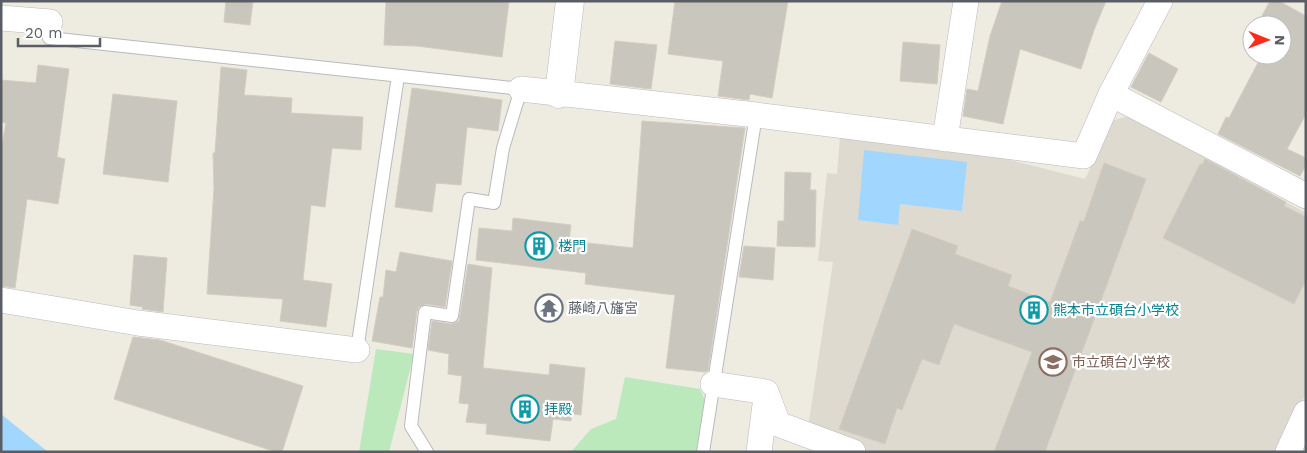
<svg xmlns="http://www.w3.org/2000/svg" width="1307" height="453" font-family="'Work Sans','Noto Sans JP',sans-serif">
	<rect width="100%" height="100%" fill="#eeebe1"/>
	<path fill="#dedad0" d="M1129 116 1306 213V393L1278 452H869L808 428 833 262 818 261 827 173 837 174 840 136 986 154 1085 179 1114 120Z"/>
	<g fill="#bbe9bb">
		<path d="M376 349 414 354 389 452H359Z"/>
		<path d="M625 377 700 389 706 403 698 452H571L591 429 616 419Z"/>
	</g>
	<g fill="#a1d7ff">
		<path d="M864 150 967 162 962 211 900 204 898 225 858 220Z"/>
		<path d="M1 414 48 452H1Z"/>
	</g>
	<g fill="#c9c6be" stroke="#d4cdbf">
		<path d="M226 1H253L250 25 224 22Z"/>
		<path d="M386 1H509L502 57 417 46 384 45Z"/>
		<path d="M675 1H788L772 98 750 94 749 100 718 96 723 61 668 54Z"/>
		<path d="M1002 1H1106L1094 30 1081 69 1020 49 1003 124 963 116 967 89 978 91 990 36Z"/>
		<path d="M1270 1H1279L1306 16V114L1287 149 1306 158V165L1300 176 1218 134 1226 117 1229 118 1262 55H1282V25H1257Z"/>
		<path d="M615 41 657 45 651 89 610 84Z"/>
		<path d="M903 42 940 45 937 84 900 81Z"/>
		<path d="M1149 53 1178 69 1161 102 1131 87Z"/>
		<path d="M38 65 69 69 57 157 65 159 58 204 27 199 15 288 1 286V150L6 123 1 122V80L36 83Z"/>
		<path d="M221 67 247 70 244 95 292 98 291 113 363 117 361 150 332 148 325 207 311 205 303 280 332 284 326 327 280 321 283 299 207 294 214 188 213 153H215Z"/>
		<path d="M412 88 502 100 498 131 467 127 461 185 436 183 432 212 395 207Z"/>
		<path d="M113 94 177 101 168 182 103 174Z"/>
		<path d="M642 121 745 128 708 371 705 372 666 368 675 295 585 284 586 273 476 260 479 228 512 231 513 218 571 225 569 241 633 248Z"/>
		<path d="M1205 159 1286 202 1284 206 1306 217V280L1294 304 1163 238 1200 164 1202 165Z"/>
		<path d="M1104 163 1146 179 1045 452H994L1032 352 954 324 939 365 922 359 902 410 897 408 885 444 839 429 912 229 958 246 955 254 1012 275 1008 286 1050 302 1080 221H1084Z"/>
		<path d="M785 172 811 173 810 190H816L815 247 777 246 778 221H784Z"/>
		<path d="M744 246 775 248 773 280 739 277Z"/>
		<path d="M400 252 452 261 445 307 426 304 419 307 417 311 412 348 372 341 380 297H383L386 270 396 272Z"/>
		<path d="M134 255 167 258 163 312 142 309 143 307 130 305Z"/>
		<path d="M468 264 492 268 483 368 549 375 550 364 585 368 581 415 572 414 571 421 553 419 550 441 486 434 487 424 466 422 469 404 459 403 462 376 448 374 449 354 428 350 432 321 451 324 459 321Z"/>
		<path d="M133 337 160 340 303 386 282 452H276L114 399Z"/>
	</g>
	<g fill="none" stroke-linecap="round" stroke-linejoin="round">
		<g stroke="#b7babf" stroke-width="14">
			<g id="lane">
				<path d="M50 22 49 38 521 89 503 148 494 203 469 199 452 316 425 312 411 426 427 452"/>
				<path d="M357 350 398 76"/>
				<path d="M703 452 756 115"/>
			</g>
		</g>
		<g stroke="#b7babf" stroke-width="26">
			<g id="street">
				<path d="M1 18 50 22"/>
				<path d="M521 89 756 115 1084 156 1111 94 1160 1"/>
				<path d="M1111 94 1306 196"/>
				<path d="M945 139 966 1"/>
				<path d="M1 300 138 323 357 350"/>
				<path d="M713 384 766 392 778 424 853 452"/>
				<path d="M759 452 766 397"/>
				<path d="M1288 452 1306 413"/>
			</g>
		</g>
		<g stroke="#b7bbc2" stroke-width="29">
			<path id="secondary" d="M559 94 570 1"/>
		</g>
		<use href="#lane" stroke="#fff" stroke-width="12"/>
		<use href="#street" stroke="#fff" stroke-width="25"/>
		<use href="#secondary" stroke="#fff" stroke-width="28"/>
	</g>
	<defs>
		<g id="building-ring" transform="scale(1.4375)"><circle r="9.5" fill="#fff" stroke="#0f9aa8" stroke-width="1.5"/><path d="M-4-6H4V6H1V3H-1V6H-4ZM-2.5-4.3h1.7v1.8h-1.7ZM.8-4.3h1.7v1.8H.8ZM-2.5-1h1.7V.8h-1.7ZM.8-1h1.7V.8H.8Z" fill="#0f9aa8"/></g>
		<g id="temple-ring" transform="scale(1.4375)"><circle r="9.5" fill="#fff" stroke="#6b7280" stroke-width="1.5"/><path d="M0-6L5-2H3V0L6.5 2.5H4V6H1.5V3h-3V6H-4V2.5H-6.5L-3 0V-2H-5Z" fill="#6b7280"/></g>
		<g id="school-ring" transform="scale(1.4375)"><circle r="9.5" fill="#fff" stroke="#8d6e63" stroke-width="1.5"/><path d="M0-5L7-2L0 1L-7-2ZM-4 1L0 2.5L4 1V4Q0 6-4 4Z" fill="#8d6e63"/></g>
	</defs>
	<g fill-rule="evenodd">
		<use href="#building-ring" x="539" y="246"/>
		<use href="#temple-ring" x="549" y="308"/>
		<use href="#building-ring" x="1034" y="310"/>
		<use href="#school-ring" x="1053" y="362"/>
		<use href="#building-ring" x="525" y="409"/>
	</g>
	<g text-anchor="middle" stroke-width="4.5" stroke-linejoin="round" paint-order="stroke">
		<g font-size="14" fill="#0d838f" stroke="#fff" text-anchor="start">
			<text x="558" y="251">楼門</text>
			<text x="1053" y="315">熊本市立碩台小学校</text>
			<text x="544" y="414">拝殿</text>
		</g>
		<g font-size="14" fill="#5b616d" stroke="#fff" text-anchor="start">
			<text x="568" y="313">藤崎八旛宮</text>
		</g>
		<g font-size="14" fill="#785e54" stroke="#fff" text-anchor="start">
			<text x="1072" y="367">市立碩台小学校</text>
		</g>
	</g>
	<rect width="1307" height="453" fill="none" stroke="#5a5e64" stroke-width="5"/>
	<g transform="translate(1267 40) rotate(91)"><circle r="24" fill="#ffffff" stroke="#bdbfc1"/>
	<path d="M0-4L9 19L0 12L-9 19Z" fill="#fa2c1c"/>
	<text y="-8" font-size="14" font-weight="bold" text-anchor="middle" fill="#5a5e64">N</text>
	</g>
	<path d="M18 38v8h82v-8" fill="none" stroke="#5a5e64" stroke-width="2.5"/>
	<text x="25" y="38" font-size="15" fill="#5a5e64" stroke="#ffffff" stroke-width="4" paint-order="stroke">20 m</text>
</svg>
